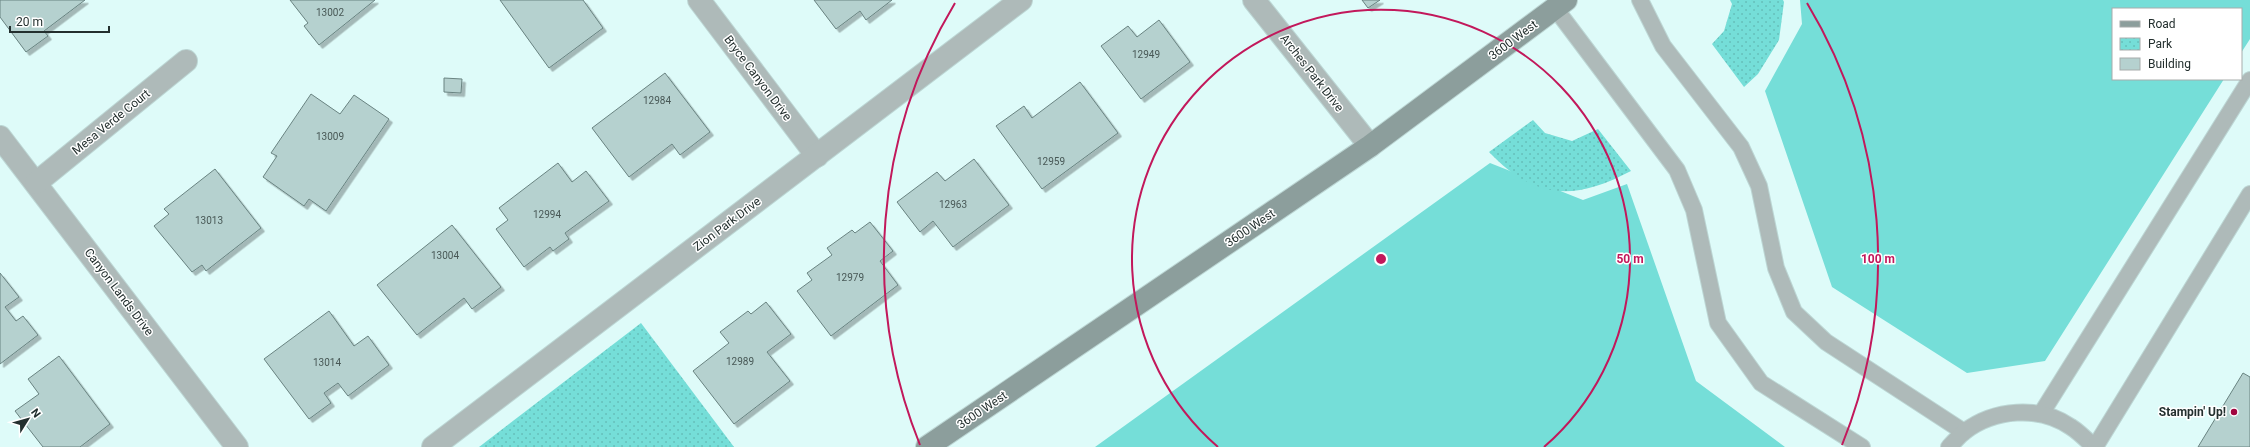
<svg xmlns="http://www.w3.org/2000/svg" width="2250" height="447" font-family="Roboto,sans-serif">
	<defs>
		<pattern id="park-dots" width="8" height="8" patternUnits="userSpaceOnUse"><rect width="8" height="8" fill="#75ded8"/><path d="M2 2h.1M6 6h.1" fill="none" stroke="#65bfba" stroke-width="1.8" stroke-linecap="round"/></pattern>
		<filter id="shadow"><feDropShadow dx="3.5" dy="3.5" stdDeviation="0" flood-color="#0004"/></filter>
	</defs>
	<rect width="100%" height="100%" fill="#defbf9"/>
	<g fill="#75ded8">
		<path d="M1800 0H2250V39L2241 53V9H2113V79H2224L2045 361 1967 373 1832 287 1765 91 1802 24Z"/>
		<path d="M1490 163 1583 200 1627 184 1696 381 1785 447H1095Z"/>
	</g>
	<g fill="url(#park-dots)">
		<path d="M1730 0H1783L1784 2 1779 40 1758 74 1744 87 1712 44 1724 31 1732 4Z"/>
		<path d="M1533 120 1545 133 1572 141 1598 129 1631 171C1574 201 1535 200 1489 152Z"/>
		<path d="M641 323 734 447H479Z"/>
	</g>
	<g fill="#b5d1cf" stroke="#698381" filter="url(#shadow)">
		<path d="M0 0H85L44 31 48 36 26 52 0 17Z"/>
		<path d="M290 0H375L319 45 304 26 308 23Z"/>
		<path d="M500 0H583L603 28 549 68Z"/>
		<path d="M814 0H892L866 20 860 11 836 29Z"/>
		<path d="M1362 0H1380L1368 8Z"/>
		<path d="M1159 20 1190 62 1141 99 1101 46 1128 26 1137 37Z"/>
		<path d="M665 73 710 132 680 155 672 144 629 177 592 128Z"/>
		<path d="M444 78 462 79 461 93 444 92Z"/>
		<path d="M1080 82 1118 133 1042 189 996 126 1024 106 1032 118Z"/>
		<path d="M311 94 340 114 354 95 389 119 326 211 309 199 304 206 263 177 277 156 271 153Z"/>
		<path d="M974 159 1009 205 953 247 933 221 920 232 897 202 937 172 945 181Z"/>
		<path d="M558 163 572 182 586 171 609 201 565 233 569 239 553 251 550 247 524 267 496 229 508 220 499 208Z"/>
		<path d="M215 169 261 228 206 271 202 265 192 272 154 226 169 214 164 209Z"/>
		<path d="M870 222 893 251 880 261 898 285 831 336 797 291 812 280 807 273 832 255 827 248 852 230 855 233Z"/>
		<path d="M452 225 501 287 472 309 464 298 417 335 377 285Z"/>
		<path d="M0 273 19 297 5 307 16 321 23 316 38 335 0 364Z"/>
		<path d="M766 302 791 334 767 352 790 381 734 424 693 371 729 343 720 332 748 311 751 314Z"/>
		<path d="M329 311 354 346 368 336 389 365 348 396 338 383 324 393 331 403 309 419 264 359Z"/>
		<path d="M59 356 110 424 80 447H43L15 411 39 394 28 379Z"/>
		<path d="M2243 373 2250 377V447H2198Z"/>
	</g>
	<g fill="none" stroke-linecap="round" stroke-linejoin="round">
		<g stroke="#bcd6d4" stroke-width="18">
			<g id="service">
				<path d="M1640 0 1663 46 1741 147 1759 186 1776 268 1794 312 1826 342 1964 432"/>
				<path d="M1555 8 1677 170 1694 210 1718 323 1761 383 1862 447"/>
				<path d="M2041 414 2250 80"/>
				<path d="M1949 447C1954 442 1959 436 1964 432 1994 409 2039 405 2071 427 2079 432 2087 440 2094 447"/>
				<path d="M2095 447 2250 194"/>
			</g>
		</g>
		<g stroke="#bcd6d4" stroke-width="24">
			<g id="minor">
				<path d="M699 0 817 156"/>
				<path d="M1254 0 1370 146"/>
				<path d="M0 137 237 447"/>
				<path d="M36 183 186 61"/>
				<path d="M433 447 1021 0"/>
			</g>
		</g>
		<g stroke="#bcd6d4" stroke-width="24">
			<path id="secondary" d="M927 447 1370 146 1566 0"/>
		</g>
		<use href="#service" stroke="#aebab9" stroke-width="16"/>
		<use href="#minor" stroke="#aebab9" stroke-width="22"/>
		<use href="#secondary" stroke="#8c9e9c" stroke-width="22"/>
	</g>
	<g fill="none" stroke="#c2185b" stroke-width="2">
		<path d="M1218 447A249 249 0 1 1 1544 447"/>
		<path d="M920 445A497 497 0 0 1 955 3M1807 3A497 497 0 0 1 1842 445"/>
	</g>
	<circle fill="#a1033e" stroke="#fff" stroke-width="1.5" cx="2234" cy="412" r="4"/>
	<g text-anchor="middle" stroke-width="3" stroke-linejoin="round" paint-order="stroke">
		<g font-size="10" fill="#485856">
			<text x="330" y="16">13002</text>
			<text x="1146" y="58">12949</text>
			<text x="657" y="104">12984</text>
			<text x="330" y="140">13009</text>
			<text x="1051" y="165">12959</text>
			<text x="953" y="208">12963</text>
			<text x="547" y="218">12994</text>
			<text x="209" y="224">13013</text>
			<text x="445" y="259">13004</text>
			<text x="850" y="281">12979</text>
			<text x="740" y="365">12989</text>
			<text x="327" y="366">13014</text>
		</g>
		<g font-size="12" fill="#232f2e" stroke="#fff">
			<text transform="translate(1513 40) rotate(-37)" y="4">3600 West</text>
			<text transform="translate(1312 73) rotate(52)" y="4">Arches Park Drive</text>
			<text transform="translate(758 78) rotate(53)" y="4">Bryce Canyon Drive</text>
			<text transform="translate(111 122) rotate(-39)" y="4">Mesa Verde Court</text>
			<text transform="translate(727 224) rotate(-37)" y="4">Zion Park Drive</text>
			<text transform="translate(1250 228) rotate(-34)" y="4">3600 West</text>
			<text transform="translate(119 292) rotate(53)" y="4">Canyon Lands Drive</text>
			<text transform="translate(982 410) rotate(-34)" y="4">3600 West</text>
		</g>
		<g font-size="12" font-weight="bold" fill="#232f2e" stroke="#fff" text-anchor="end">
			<text x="2226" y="416">Stampin' Up!</text>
		</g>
	</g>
	<circle cx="1381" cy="259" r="6" fill="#c2185b" stroke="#fff" stroke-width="2"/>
	<g font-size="12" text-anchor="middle" font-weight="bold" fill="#c2185b" stroke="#fff" stroke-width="3" stroke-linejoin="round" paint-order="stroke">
		<text x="1630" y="263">50 m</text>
		<text x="1878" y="263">100 m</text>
	</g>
	<rect x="2112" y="8" width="130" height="72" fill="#ffffff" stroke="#a7acab"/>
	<rect x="2120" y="21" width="20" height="6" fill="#8c9e9c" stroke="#a7acab"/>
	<text x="2148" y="28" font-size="12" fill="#232f2e">Road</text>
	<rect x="2120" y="38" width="20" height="12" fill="url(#park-dots)" stroke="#a7acab"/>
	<text x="2148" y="48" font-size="12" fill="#232f2e">Park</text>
	<rect x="2120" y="58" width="20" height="12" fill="#b5d1cf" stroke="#a7acab"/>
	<text x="2148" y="68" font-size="12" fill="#232f2e">Building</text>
	<g transform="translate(28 419) rotate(53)" stroke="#ffffff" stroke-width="3" paint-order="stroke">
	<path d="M0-3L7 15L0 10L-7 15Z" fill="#232f2e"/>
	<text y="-6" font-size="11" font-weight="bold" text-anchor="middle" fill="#232f2e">N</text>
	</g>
	<path d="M10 26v6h99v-6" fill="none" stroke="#232f2e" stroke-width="2"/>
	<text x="16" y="26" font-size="12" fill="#232f2e" stroke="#ffffff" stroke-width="3" paint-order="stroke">20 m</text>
</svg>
